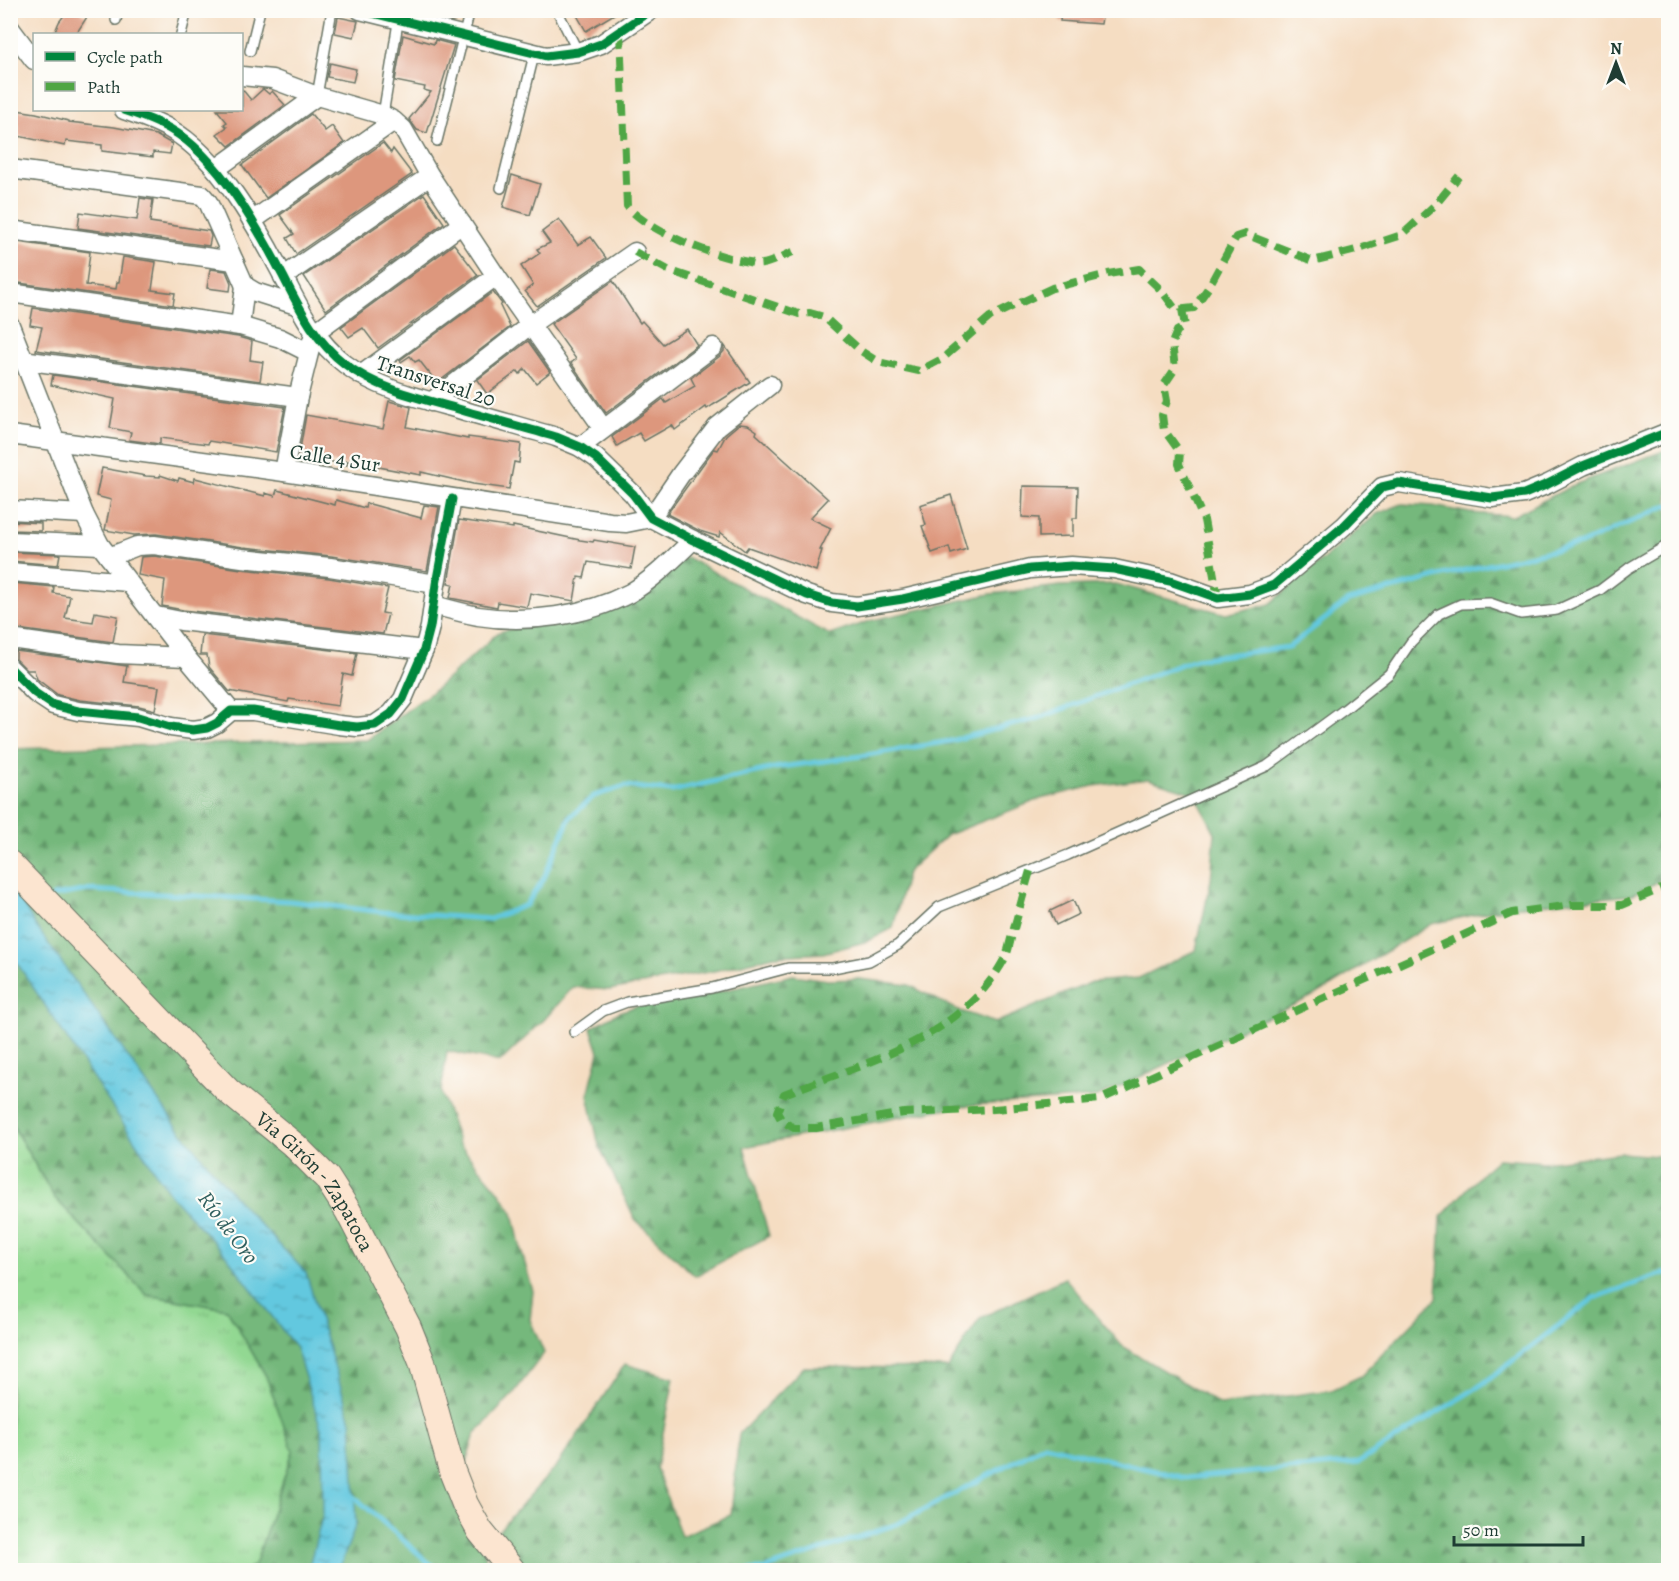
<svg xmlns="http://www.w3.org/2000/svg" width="1679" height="1581" font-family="Alegreya,serif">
	<defs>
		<pattern id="grass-tufts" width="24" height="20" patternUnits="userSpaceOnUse" patternTransform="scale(1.5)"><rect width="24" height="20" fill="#92d892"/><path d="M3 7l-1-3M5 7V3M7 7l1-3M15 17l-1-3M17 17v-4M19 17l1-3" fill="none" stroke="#7dba7e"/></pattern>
		<pattern id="forest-firs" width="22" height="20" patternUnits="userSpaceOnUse" patternTransform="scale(1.5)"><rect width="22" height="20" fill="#75b87c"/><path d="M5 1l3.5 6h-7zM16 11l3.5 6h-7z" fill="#5f9766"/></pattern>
		<pattern id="water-ripples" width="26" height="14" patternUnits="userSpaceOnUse" patternTransform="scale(1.5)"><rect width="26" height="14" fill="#62c8df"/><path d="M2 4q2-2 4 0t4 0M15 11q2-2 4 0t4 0" fill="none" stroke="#50a4b6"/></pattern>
	</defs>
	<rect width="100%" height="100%" fill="#fdfcf7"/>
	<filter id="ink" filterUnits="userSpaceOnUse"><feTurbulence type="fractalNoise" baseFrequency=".0167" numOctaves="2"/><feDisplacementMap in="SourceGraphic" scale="12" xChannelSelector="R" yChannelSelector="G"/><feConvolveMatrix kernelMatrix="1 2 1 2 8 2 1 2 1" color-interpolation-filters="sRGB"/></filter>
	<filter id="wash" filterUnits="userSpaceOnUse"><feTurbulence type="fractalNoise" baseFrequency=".008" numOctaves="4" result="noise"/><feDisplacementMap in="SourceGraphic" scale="24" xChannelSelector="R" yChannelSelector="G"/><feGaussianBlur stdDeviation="1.35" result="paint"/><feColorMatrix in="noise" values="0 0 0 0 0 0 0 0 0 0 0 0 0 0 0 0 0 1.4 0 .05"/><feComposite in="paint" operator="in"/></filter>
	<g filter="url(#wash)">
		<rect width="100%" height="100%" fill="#f5ddc2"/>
		<path fill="url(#grass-tufts)" stroke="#588a63" stroke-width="1.5" d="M10 1122 54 1197 147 1295 227 1309 266 1376 293 1451 255 1565 245 1570H11Z"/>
		<path fill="url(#forest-firs)" stroke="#4a7a58" stroke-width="1.5" d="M1668 449V877L1631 895 1512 907 1431 924 1317 994 1097 1097 959 1106 744 1147 769 1236 695 1276 635 1219 599 1146 588 1095 599 1052 591 1028 619 1012 649 1002 699 996 793 975 828 980 859 979 909 985 955 1009 995 1023 1092 982 1139 978 1196 950 1211 880 1215 833 1195 794 1148 779 1093 786 1040 799 947 835 907 872 893 928 868 941 823 953 774 956 714 971 609 990 573 987 544 1020 500 1062 447 1051 441 1092 459 1144 498 1190 513 1213 521 1250 533 1291 530 1320 544 1353 513 1394 475 1434 453 1504 484 1547 559 1463 625 1364 674 1378 656 1468 681 1536 731 1515 739 1434 804 1367 948 1368 980 1318 1065 1278 1122 1346 1221 1405 1332 1390 1361 1376 1437 1298 1441 1217 1483 1172 1498 1159 1544 1162 1621 1153 1668 1157V1570H505L484 1549 488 1570H245L255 1565 293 1451 266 1376 227 1309 147 1295 54 1197 11 1122 10 749 367 740 436 689 499 632 622 603 686 557 830 635 873 620 990 594 1061 586 1116 584 1226 614 1270 604 1377 514 1402 504 1433 506 1470 513 1513 516 1574 485Z"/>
		<path fill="url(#water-ripples)" stroke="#40828a" stroke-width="1.5" d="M11 884 36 926 175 1124 240 1203 306 1273 351 1421 356 1524 339 1570H308L323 1514 322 1432 296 1348 225 1254 170 1194 11 954Z"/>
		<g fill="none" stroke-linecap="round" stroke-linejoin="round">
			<g stroke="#62c8df" stroke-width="5">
				<path d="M53 896 88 890 290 901 383 912 490 919 526 905 543 880 570 817 594 796 625 786 672 791 774 768 861 756 950 741 1039 718 1195 659 1289 647 1348 601 1443 575 1581 544 1668 505"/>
				<path d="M10 903 35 899"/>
				<path d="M349 1492 437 1570"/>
				<path d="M746 1570 765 1569 897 1524 1045 1445 1186 1478 1358 1463 1484 1383 1594 1298 1668 1272"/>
			</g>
		</g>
		<g id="blocks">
			<g fill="#dd977d">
				<path d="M68 10H78L87 17 76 34H54L59 22Z"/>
				<path d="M574 10H621L586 31Z"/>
				<path d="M1061 10H1103L1101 24 1060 21Z"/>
				<path d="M338 17 358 21 354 37 335 33Z"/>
				<path d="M403 35 434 44 435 40 454 45 427 133 417 130 409 119 431 92 424 90 425 87 395 81Z"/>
				<path d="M330 63 356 69 353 82 327 77Z"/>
				<path d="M242 89 251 100 263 89 269 94 272 91 285 105 229 146 217 134 227 127 224 124 227 122 217 110H242Z"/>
				<path d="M10 109 36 113 69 121V122L114 127 156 135 172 144 170 154 153 152V157L102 151V145L66 141 65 146 18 136 19 125 10 124Z"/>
				<path d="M311 114 325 131 332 126 344 143 266 198 242 165Z"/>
				<path d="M383 143 391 153 393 149 412 174 296 254 287 238 294 234 280 215Z"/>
				<path d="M512 175 540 184 530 215 503 207Z"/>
				<path d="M424 194 444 223 326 310 304 276Z"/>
				<path d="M140 198 153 200 150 222 209 231 211 236 209 246 78 228 80 212 137 220Z"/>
				<path d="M559 219 578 245 591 237 606 258 537 306 525 291 533 285 521 266 540 253 537 249 550 243 542 232Z"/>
				<path d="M10 241 90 252 86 285 116 289 117 282H119L123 257 156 262 152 290 175 293 173 305 12 282 16 257 10 256Z"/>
				<path d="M454 244 478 275 378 348 363 328 349 337 341 327Z"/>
				<path d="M210 269 226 271 231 283 230 291 207 288Z"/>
				<path d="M613 281 640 323 642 321 663 344 687 329 697 345 606 413 571 363 576 359 551 324Z"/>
				<path d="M493 292 502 304 500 306 510 327 441 380 437 383 419 360 415 362 410 356 401 362 400 360Z"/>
				<path d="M33 308 238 337 252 341 250 360 263 362 260 381 36 350 42 327 30 325Z"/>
				<path d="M528 341 550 372 536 383 525 369 520 374 518 371 487 394 477 380Z"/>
				<path d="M724 345 750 382 713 405 707 409 706 407 675 430 672 425 644 441 639 433 617 446 612 437 663 399 666 403 695 386 691 378 720 356 724 351Z"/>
				<path d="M53 375 285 407 276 452 209 441 208 444 160 438V444L129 440 131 432 110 428 115 399 51 385Z"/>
				<path d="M389 401 411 407 407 427 468 439V437L521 444 519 463 514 462 509 489 473 484 421 472V475L347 461V465L299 455 306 415 383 429Z"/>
				<path d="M739 424 748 425 757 431 756 434 828 499 810 518 831 528 820 550H822L816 571 748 547 745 551 720 532 719 537 700 531 667 514 714 449 718 450 726 435Z"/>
				<path d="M102 468 146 476 160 477V475L178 481 179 478 194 482 195 478 265 496V493L275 496 277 490 335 505 336 500 365 508 366 503 421 518 424 505 439 507 427 571 331 556 243 547 156 534 134 535 105 530 111 500 96 496Z"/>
				<path d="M1023 486 1078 487 1077 518H1073V536L1039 537V518L1022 517Z"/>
				<path d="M951 495 967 549 951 554 949 547 932 553 922 526 926 525 920 505Z"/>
				<path d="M459 520 513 528V526L580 540 593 542 594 540 635 547 631 569 588 562 584 578 578 577 574 601 530 593 527 607 498 602 497 607 450 598 453 584 448 583Z"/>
				<path d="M11 521 41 523V531L10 530Z"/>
				<path d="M10 552 60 554 58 565 10 561Z"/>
				<path d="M154 556 241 569 329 578 388 588 382 613 388 614 383 634 183 610 162 606 165 580 138 575 141 557Z"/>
				<path d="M12 583 54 587 53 593 70 596 65 618 93 622 95 612 118 616 113 642 10 628Z"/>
				<path d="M202 635 357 653 352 676 343 674 338 706 289 699 288 702 229 691 209 667 207 655H200Z"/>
				<path d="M16 651 127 666 124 682 159 687 155 710 139 706 80 700 58 695 37 679 34 670H27L16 659Z"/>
				<path d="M1073 900 1079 914 1056 925 1050 911Z"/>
			</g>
		</g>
	</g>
	<g filter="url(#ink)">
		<use href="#blocks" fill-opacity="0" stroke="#6a7566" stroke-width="1.5"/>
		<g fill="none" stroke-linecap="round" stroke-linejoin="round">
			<g stroke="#6a7566" stroke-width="12">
				<g id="service">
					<path d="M557 10 578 52"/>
					<path d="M116 20 118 10"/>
					<path d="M181 34 187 10"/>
					<path d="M250 51 260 10"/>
					<path d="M317 96 332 10"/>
					<path d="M383 115 400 10"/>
					<path d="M437 141 470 10"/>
					<path d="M501 188 534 55"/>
					<path d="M574 1032 603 1011 627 1002 712 988 788 968H833L869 961 898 945 939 907 1068 855 1267 766 1345 709 1389 674 1411 642 1439 614 1461 604 1490 603 1521 614 1557 610 1600 590 1629 568 1668 545"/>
				</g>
			</g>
			<g stroke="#6a7566" stroke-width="21">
				<g id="minor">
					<path d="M360 10 546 56 578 52 601 44 651 10"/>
					<path d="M10 28 34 60"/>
					<path d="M242 76 272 79 317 96 383 115 394 121 403 129 430 176 496 276 603 428"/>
					<path d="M124 110C139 115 156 121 170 129 218 156 258 228 283 276 300 309 315 341 345 364 376 388 418 398 455 408 488 418 522 427 556 437L580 447 596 458 633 494 651 518 693 540 807 595 832 603 857 606 903 599 1030 569 1071 566 1114 569 1170 581 1218 598 1250 594 1274 585 1344 526 1382 487 1399 483 1492 498 1524 494 1548 484 1583 466 1668 432"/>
					<path d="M10 169 202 195 208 202 245 286 255 292 296 305"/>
					<path d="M216 169 317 96"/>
					<path d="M252 221 394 121"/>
					<path d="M10 230 234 261"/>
					<path d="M283 277 430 176"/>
					<path d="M10 293 240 326 280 338 308 352"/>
					<path d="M10 325 84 514 100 545 186 657 231 711"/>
					<path d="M240 326 245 286"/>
					<path d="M15 359 298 397"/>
					<path d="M361 375 496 276"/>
					<path d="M431 402 530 325 635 252"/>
					<path d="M10 435 284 472 610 522 626 523 651 518"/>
					<path d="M580 447 713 347"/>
					<path d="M284 472 298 397 314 333 462 224"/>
					<path d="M10 510 84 514"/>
					<path d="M651 518 681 474 717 427 770 385"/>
					<path d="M10 541 100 545"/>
					<path d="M109 557 137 546 154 545 242 558 330 567 436 584"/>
					<path d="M10 572 128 582"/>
					<path d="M434 605C448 609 463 613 478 616 527 624 586 616 630 593 654 579 673 559 693 540"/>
					<path d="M156 616 181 621 424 650"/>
					<path d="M10 639 118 654 186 657"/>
					<path d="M10 668 35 693 53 705 78 711 138 717 171 727 193 730 207 728 217 723 231 711H253L339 725 357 727 375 725 391 714 403 699 424 650 430 627 436 584 452 499"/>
				</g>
			</g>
			<g stroke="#6a7566" stroke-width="28">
				<g id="secondary">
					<path id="s1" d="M10 864 228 1091 294 1145 327 1178 348 1211 408 1327 422 1362 452 1471 465 1504 480 1531 512 1570"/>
				</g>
			</g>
			<use href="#service" stroke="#fff" stroke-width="9"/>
			<use href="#minor" stroke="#fff" stroke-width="18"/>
			<use href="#secondary" stroke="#fce5d0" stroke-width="26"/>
			<g stroke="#4fa644" stroke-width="8" stroke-dasharray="15 8" stroke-linecap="butt">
				<path d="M620 32 627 206C648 232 715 257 749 262 753 263 758 265 762 264 772 263 784 255 793 252"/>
				<path d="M635 252 668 270 799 314 810 313 824 317 861 351 878 362 919 371 942 359 990 317 1052 288 1108 274 1139 269 1162 291 1176 310 1194 308 1208 288 1236 237 1245 234 1313 261 1356 250 1402 235 1436 204 1459 176"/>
				<path d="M1182 309 1185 326 1177 331 1172 343 1175 369 1164 385 1167 401 1162 415 1164 430 1180 452 1179 464 1204 520 1218 598"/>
				<path d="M1030 871C1024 891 1019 911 1013 932 1010 940 1009 950 1005 958 961 1040 864 1063 784 1094L777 1112 782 1121 794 1128H816L904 1113 994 1109 1101 1099 1512 913 1571 905H1622L1668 886"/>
			</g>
			<g stroke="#fdfcf7" stroke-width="13">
				<g id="cycleway">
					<path d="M360 10 546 56 578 52 601 44 651 10"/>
					<path d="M124 110C139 115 156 121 170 129 218 156 258 228 283 276 300 309 315 341 345 364 376 388 418 398 455 408 488 418 522 427 556 437L580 447 596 458 633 494 651 518 693 540 807 595 832 603 857 606 903 599 1030 569 1071 566 1114 569 1170 581 1218 598 1250 594 1274 585 1344 526 1382 487 1399 483 1492 498 1524 494 1548 484 1583 466 1668 432"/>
					<path d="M10 668 35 693 53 705 78 711 138 717 171 727 193 730 207 728 217 723 231 711H253L339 725 357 727 375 725 391 714 403 699 424 650 430 627 436 584 452 499"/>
				</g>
			</g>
			<use href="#cycleway" stroke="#00873e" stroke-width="9"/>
		</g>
	</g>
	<g text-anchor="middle" stroke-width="4.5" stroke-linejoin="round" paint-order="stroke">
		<g font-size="21" fill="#1f3d34" stroke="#fdfcf7">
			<text transform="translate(436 381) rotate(18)" y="7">Transversal 20</text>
			<text transform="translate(335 458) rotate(9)" y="7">Calle 4 Sur</text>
			<text dy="7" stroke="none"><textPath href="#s1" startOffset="442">Vía Girón - Zapatoca</textPath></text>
		</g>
		<g font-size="22" font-style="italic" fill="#30605f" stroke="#fdfcf7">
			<text transform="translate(229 1227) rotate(53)" y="8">Río de Oro</text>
		</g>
	</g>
	<rect width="1679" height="1581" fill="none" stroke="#fdfcf7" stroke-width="36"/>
	<rect x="33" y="33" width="210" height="78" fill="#fdfcf7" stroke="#a4b0a9" stroke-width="1.5"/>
	<rect x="45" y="52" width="30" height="9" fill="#00873e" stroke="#a4b0a9" stroke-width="1.5"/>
	<text x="87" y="63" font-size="18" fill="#1f3d34">Cycle path</text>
	<rect x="45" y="82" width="30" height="9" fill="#4fa644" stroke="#a4b0a9" stroke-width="1.5"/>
	<text x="87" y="93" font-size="18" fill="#1f3d34">Path</text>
	<g transform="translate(1616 63)" stroke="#fdfcf7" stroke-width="4.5" paint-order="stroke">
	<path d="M0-4.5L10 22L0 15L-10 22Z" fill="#1f3d34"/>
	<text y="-9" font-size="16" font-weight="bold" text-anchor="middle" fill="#1f3d34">N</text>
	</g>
	<path d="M1454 1536v9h129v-9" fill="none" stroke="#1f3d34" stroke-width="3"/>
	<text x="1463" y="1536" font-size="18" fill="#1f3d34" stroke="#fdfcf7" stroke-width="4.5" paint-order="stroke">50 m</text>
</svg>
